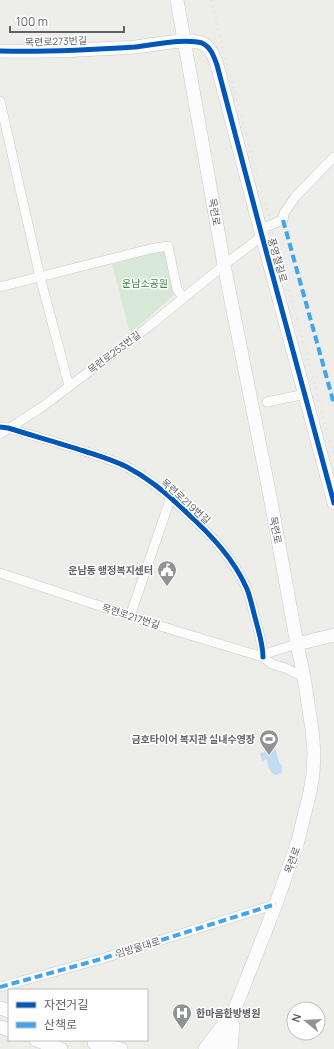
<svg xmlns="http://www.w3.org/2000/svg" width="334" height="1049" font-family="Manrope,'Noto Sans KR',sans-serif">
	<rect width="100%" height="100%" fill="#edede9"/>
	<path fill="#d7e8d6" d="M163 250 166 251 168 255 175 294 131 333 129 329 112 264Z"/>
	<path fill="#c0dbf4" d="M272 736 279 762 282 766V771L281 773 276 775C269 773 268 766 267 759L262 761 260 753 265 752 261 739Z"/>
	<g fill="none" stroke-linecap="round" stroke-linejoin="round">
		<g stroke="#cacbca" stroke-width="10">
			<g id="street">
				<path d="M0 101 40 277 69 386"/>
				<path d="M260 229 283 220 284 213 296 196 334 157"/>
				<path d="M0 287 150 249 168 246 177 289 183 298"/>
				<path d="M267 402 305 394"/>
				<path d="M0 427 8 428C34 436 59 443 84 451 99 456 113 460 127 467 150 479 169 495 187 513 211 535 234 559 247 589 251 599 253 611 256 621 259 633 263 645 263 657"/>
				<path d="M0 434 42 407 148 327 224 265 262 236"/>
				<path d="M0 573 173 630 263 657 272 664 285 668 304 677"/>
				<path d="M130 616 171 497"/>
				<path d="M263 657 268 653 297 644"/>
				<path d="M0 987 101 959 276 904"/>
			</g>
		</g>
		<g stroke="#c9c9c9" stroke-width="14">
			<g id="secondary">
				<path d="M177 0 224 265 270 496 297 644 304 677 312 730 314 753 313 774 310 792 298 841 276 904 219 1049"/>
				<path d="M0 51C45 52 90 50 135 47 153 45 185 38 202 43 211 47 214 57 217 65L262 236 334 503"/>
				<path d="M297 644 334 635"/>
				<path d="M0 1008 9 1011"/>
				<path d="M0 1027 9 1030"/>
				<path d="M36 1040 61 1049"/>
				<path d="M94 1043 121 1049"/>
				<path d="M205 1049 223 1025"/>
				<path d="M231 1049 233 1025"/>
			</g>
		</g>
		<use href="#street" stroke="#fcfcfc" stroke-width="9"/>
		<use href="#secondary" stroke="#fcfcfc" stroke-width="13"/>
		<path stroke="#e3e3e3" stroke-width="2.5" stroke-dasharray="1 5" stroke-linecap="butt" d="M211 0 223 49 334 456"/>
		<g stroke="#41a5ee" stroke-width="4" stroke-dasharray="8 4" stroke-linecap="butt">
			<path d="M283 220 334 404"/>
			<path d="M0 987 101 959 276 904"/>
		</g>
		<g stroke="#fff" stroke-width="8">
			<g id="cycleway">
				<path d="M0 51C45 52 90 50 135 47 153 45 185 38 202 43 211 47 214 57 217 65L262 236 334 503"/>
				<path d="M0 427 8 428C34 436 59 443 84 451 99 456 113 460 127 467 150 479 169 495 187 513 211 535 234 559 247 589 251 599 253 611 256 621 259 633 263 645 263 657"/>
			</g>
		</g>
		<use href="#cycleway" stroke="#0057b8" stroke-width="5"/>
	</g>
	<defs>
		<g id="civic-pin" transform="scale(1)"><path d="M0 17L-7.5 6A9.5 9.5 0 1 1 7.5 6Z" fill="#909294" stroke="#fff"/><path d="M-.6-6.5H3V-4.5H.6V-3L4-1V1h2V6H-6V1h2V-1L-.6-3ZM-1.2 2.5V6h2.4V2.5Z" fill="#fff"/></g>
		<g id="stadium-pin" transform="scale(1)"><path d="M0 17L-7.5 6A9.5 9.5 0 1 1 7.5 6Z" fill="#909294" stroke="#fff"/><path d="M0-5a6.5 5 0 1 0 0 10a6.5 5 0 1 0 0-10ZM-3.5-1.8h7v3.6h-7Z" fill="#fff"/></g>
		<g id="hospital-pin" transform="scale(1)"><path d="M0 17L-7.5 6A9.5 9.5 0 1 1 7.5 6Z" fill="#909294" stroke="#fff"/><path d="M-5-5h3v3.5h4V-5h3V5h-3V1.5h-4V5h-3Z" fill="#fff"/></g>
	</defs>
	<g fill-rule="evenodd">
		<use href="#civic-pin" x="167" y="570"/>
		<use href="#stadium-pin" x="269" y="739"/>
		<use href="#hospital-pin" x="182" y="1013"/>
	</g>
	<g text-anchor="middle" stroke-width="3" stroke-linejoin="round" paint-order="stroke">
		<g font-size="10" fill="#5e6166" stroke="#fff">
			<text transform="translate(56 41) rotate(-2)" y="4">목련로273번길</text>
			<text transform="translate(215 212) rotate(80)" y="4">목련로</text>
			<text transform="translate(278 260) rotate(74)" y="4">풍영철길로</text>
			<text transform="translate(114 352) rotate(-37)" y="4">목련로253번길</text>
			<text transform="translate(186 501) rotate(42)" y="4">목련로219번길</text>
			<text transform="translate(276 530) rotate(79)" y="4">목련로</text>
			<text transform="translate(131 616) rotate(18)" y="4">목련로217번길</text>
			<text transform="translate(292 860) rotate(-70)" y="4">목련로</text>
			<text transform="translate(138 947) rotate(-17)" y="4">임방울대로</text>
		</g>
		<g font-size="10" fill="#3d8546" stroke="#fff">
			<text x="145" y="287">운남소공원</text>
		</g>
		<g font-size="10" font-weight="bold" fill="#5e6166" stroke="#fff" text-anchor="end">
			<text x="153" y="574">운남동 행정복지센터</text>
			<text x="255" y="743">금호타이어 복지관 실내수영장</text>
			<text x="196" y="1017" text-anchor="start">한마음한방병원</text>
		</g>
	</g>
	<rect x="8" y="989" width="140" height="52" fill="#ffffff" stroke="#bfc0c2"/>
	<rect x="16" y="1002" width="20" height="6" fill="#0057b8" stroke="#bfc0c2"/>
	<text x="44" y="1009" font-size="12" fill="#5e6166">자전거길</text>
	<rect x="16" y="1022" width="20" height="6" fill="#41a5ee" stroke="#bfc0c2"/>
	<text x="44" y="1029" font-size="12" fill="#5e6166">산책로</text>
	<g transform="translate(306 1021) rotate(288)"><circle r="19" fill="#ffffff" stroke="#bfc0c2"/>
	<path d="M0-3L7 15L0 10L-7 15Z" fill="#909294"/>
	<text y="-6" font-size="11" font-weight="bold" text-anchor="middle" fill="#5e6166">N</text>
	</g>
	<path d="M10 26v6h114v-6" fill="none" stroke="#5e6166" stroke-width="2"/>
	<text x="16" y="26" font-size="12" fill="#5e6166" stroke="#ffffff" stroke-width="3" paint-order="stroke">100 m</text>
</svg>
